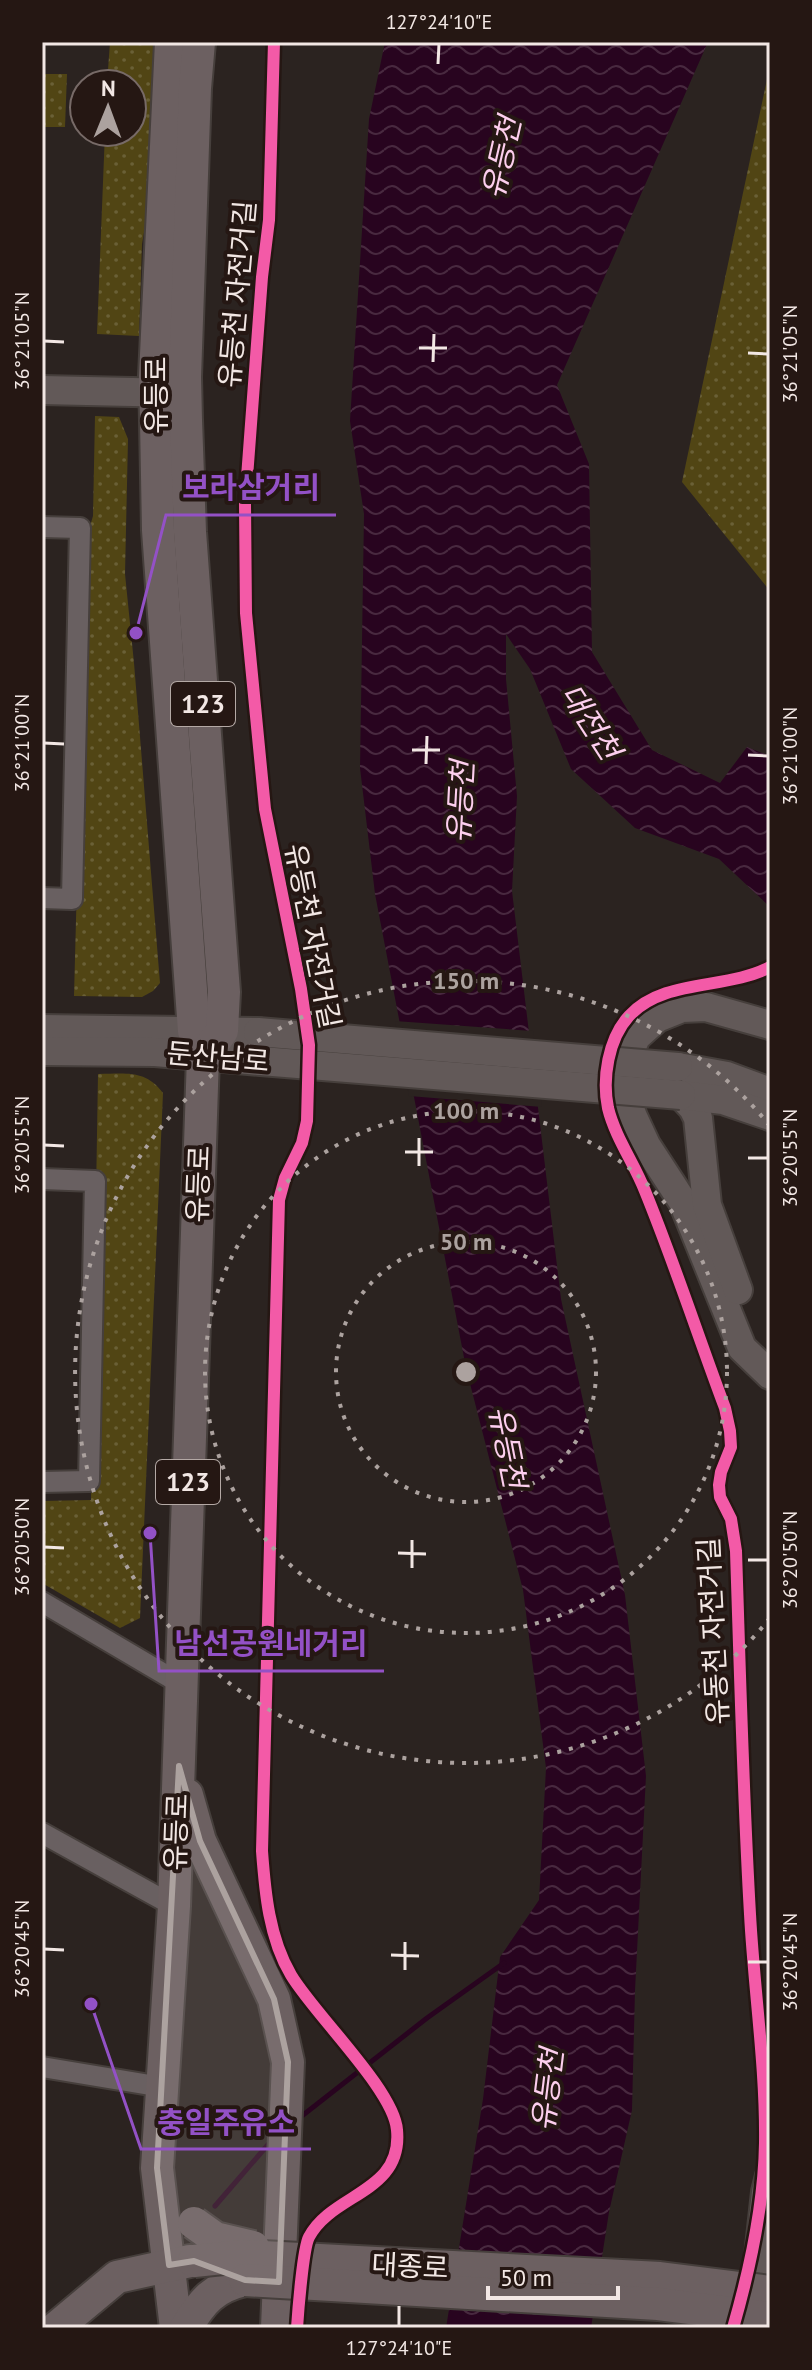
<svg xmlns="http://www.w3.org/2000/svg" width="812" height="2370" font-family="'PT Sans','Noto Sans KR',sans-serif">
	<defs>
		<pattern id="green-dots" width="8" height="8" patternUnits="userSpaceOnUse" patternTransform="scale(2)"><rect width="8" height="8" fill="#514514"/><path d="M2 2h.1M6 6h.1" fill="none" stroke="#6a6036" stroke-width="1.8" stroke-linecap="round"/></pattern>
		<pattern id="water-waves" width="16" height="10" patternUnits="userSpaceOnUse" patternTransform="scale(2)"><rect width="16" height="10" fill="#28041f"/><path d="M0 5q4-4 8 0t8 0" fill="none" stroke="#48293f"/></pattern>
	</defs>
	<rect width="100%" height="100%" fill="#2b2320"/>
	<g fill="url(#green-dots)">
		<path d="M110 42H155L147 215 142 244 139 336 97 334 105 132H132V84H107Z"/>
		<path d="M770 65V591L682 482Z"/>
		<path d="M42 74H67L65 127H42Z"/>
		<path d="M95 416 119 417 128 439 125 574 134 663 160 983 153 991 142 997 74 996 86 540 93 516Z"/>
		<path d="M98 1074C125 1074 145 1069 163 1093L140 1618 120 1628 42 1583V1501L91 1500Z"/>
	</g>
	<path fill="url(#water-waves)" d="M385 42H708L557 385 589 464 592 652 652 750 720 783 747 747 770 756V907L719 859 635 828 571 769 530 669 506 634V679L517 796 512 891 561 1299 625 1595 646 1776 635 1991 632 2110 609 2212 591 2328H446L483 2099 500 1957 539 1900 546 1768 523 1590 466 1368 375 894 360 768 364 514 350 421 369 119Z"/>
	<path fill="#2b2320" d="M395 1021 533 1031 542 1107 409 1096Z"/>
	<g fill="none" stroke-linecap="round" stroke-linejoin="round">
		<g stroke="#28041f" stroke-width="5">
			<path d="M298 2119 427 2018 504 1963"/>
			<path d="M215 2206 272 2140"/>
		</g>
		<g stroke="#463f3c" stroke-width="24">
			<g id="minor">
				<path d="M42 527 80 528 72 899 42 898"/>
				<path d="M42 1179 95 1181 89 1481 42 1482"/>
				<path d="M42 1602 181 1684"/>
				<path d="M42 1833 174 1906"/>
				<path d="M42 2067 162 2087"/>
			</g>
		</g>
		<g stroke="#463f3c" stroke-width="32">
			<g id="secondary">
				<path d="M42 390 177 393"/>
				<path d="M770 1025 706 1007 682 1008 657 1018 636 1037 623 1069 624 1091 633 1117 646 1145 683 1202 742 1348 770 1375"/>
				<path d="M42 1029 258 1032"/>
				<path d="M42 1051 155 1052 261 1061"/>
				<path d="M678 1067 727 1076 770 1092"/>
				<path d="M681 1095 693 1108 698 1118 707 1205 738 1290"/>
				<path d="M681 1095 723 1100 770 1116"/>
				<path d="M753 2311 766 2192 770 2176"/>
			</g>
		</g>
		<g stroke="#463f3c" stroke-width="36">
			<g id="primary">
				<path d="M171 42 155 376 156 421 158 530 194 1031 203 1057 174 1906 157 2168 176 2328"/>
				<path d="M199 42 195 88 185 377 186 420 190 532 224 992 222 1031 203 1057"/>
				<path d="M187 1795 200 1841 274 1999 288 2062 277 2328"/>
				<path d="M56 2328 117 2277 190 2261"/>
				<path d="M186 2328C202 2301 214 2287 245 2280"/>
			</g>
		</g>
		<use href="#minor" stroke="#696061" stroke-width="20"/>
		<use href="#secondary" stroke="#625958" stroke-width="28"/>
		<use href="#primary" stroke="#6c6061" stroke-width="32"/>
		<g stroke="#463f3c" stroke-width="32" stroke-linecap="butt">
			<g id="secondary-bridge">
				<path d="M258 1032 678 1067"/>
				<path d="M261 1061 681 1095"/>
			</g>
		</g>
		<g stroke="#463f3c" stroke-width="36" stroke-linecap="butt">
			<g id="primary-bridge">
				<path d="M194 2223 215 2238 253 2247"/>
				<path d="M194 2261 242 2256 660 2278 770 2292"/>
				<path d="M245 2280 658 2304 770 2318"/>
			</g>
		</g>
		<use href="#secondary-bridge" stroke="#625958" stroke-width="28"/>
		<use href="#primary-bridge" stroke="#6c6061" stroke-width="32"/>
		<g stroke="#251713" stroke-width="17">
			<g id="cycleway">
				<path d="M274 42 269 220 262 277 245 504 246 613 265 809 301 989 309 1045 307 1121 302 1143 285 1178 279 1200 262 1851C265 1892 269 1938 291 1975 314 2014 394 2090 397 2130 403 2193 332 2193 309 2237 303 2248 298 2313 297 2328"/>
				<path d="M733 2328C750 2269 764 2205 765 2143 766 2067 754 1990 750 1914 743 1793 740 1672 736 1551L731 1519 720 1497 719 1485 721 1472 731 1447 730 1431 725 1408C698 1336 674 1262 645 1191 634 1163 615 1137 608 1108 602 1079 608 1039 629 1016 664 978 727 990 770 967"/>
			</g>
		</g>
		<use href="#cycleway" stroke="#f35aa7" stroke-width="12"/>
	</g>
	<path fill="#aca29f" fill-opacity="0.2" stroke="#aca29f" stroke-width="6" stroke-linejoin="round" d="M179 1766 200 1841 274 1999 288 2062 279 2282 245 2280 194 2261 169 2265 157 2168Z"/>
	<path fill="none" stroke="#f2e7e4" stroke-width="3" d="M438 64 439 44M44 341 64 342M419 348H447M748 353 768 354M433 362 434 334M44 743 64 744M412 750H440M748 755 768 756M426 764 427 736M44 1145 64 1146M405 1152H433M748 1158H768M419 1166V1138M44 1547 64 1548M398 1553 426 1554M748 1560H768M412 1568V1540M44 1949 64 1950M391 1955 419 1956M748 1962H768M405 1970V1942M399 2326V2306"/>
	<g fill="none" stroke="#aca29f" stroke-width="4" stroke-dasharray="4 8">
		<circle cx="466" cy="1372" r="130"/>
		<circle cx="466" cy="1372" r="261"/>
		<path d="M770 1618A391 391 0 1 1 770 1126"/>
	</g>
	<g text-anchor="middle" stroke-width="8" stroke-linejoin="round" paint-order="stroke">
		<g fill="#251713" stroke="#b4a9a5" stroke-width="2">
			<rect x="171" y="682" width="64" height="44" rx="6"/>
			<rect x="156" y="1460" width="64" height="44" rx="6"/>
		</g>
		<g font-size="26" font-weight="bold" fill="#f2e7e4">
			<text x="203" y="713">123</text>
			<text x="188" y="1491">123</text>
		</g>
		<g font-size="28" fill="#f2e7e4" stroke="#251713">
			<text transform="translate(237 294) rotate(-85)" y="10">유등천 자전거길</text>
			<text transform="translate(156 395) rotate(-90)" y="10">유등로</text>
			<text transform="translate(313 936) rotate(79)" y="10">유등천 자전거길</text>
			<text transform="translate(218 1057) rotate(5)" y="10">둔산남로</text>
			<text transform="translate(198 1184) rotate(-88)" y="10">유등로</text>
			<text transform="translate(713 1631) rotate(-93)" y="10">유동천 자전거길</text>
			<text transform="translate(176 1832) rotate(-88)" y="10">유등로</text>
			<text transform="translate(410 2266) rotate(3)" y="10">대종로</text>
		</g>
		<g font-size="30" font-style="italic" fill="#fdcfee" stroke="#251713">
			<text transform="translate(502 158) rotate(-77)" y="10">유등천</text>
			<text transform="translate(590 722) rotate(57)" y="10">대전천</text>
			<text transform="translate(461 802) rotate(-87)" y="10">유등천</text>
			<text transform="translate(507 1447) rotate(79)" y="10">유등천</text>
			<text transform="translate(548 2090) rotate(-83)" y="10">유등천</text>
		</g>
	</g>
	<circle cx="466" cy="1372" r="12" fill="#aca29f" stroke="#251713" stroke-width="4"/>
	<g font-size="24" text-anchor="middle" font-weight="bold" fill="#aca29f" stroke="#251713" stroke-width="8" stroke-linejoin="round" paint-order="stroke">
		<text x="466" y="989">150 m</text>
		<text x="466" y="1119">100 m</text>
		<text x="466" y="1250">50 m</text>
	</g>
	<path fill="none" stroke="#9351c6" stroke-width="3" d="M136 633L166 515H336M150 1533L159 1671H384M91 2004L141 2149H311"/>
	<g fill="#9351c6" stroke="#251713" stroke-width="3">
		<circle cx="136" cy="633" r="8"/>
		<circle cx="150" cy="1533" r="8"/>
		<circle cx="91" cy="2004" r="8"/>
	</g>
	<g font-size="30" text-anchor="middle" font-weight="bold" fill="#9351c6" stroke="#251713" stroke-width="8" stroke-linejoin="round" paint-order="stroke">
		<text x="251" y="498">보라삼거리</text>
		<text x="271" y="1654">남선공원네거리</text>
		<text x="226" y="2133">충일주유소</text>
	</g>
	<rect width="812" height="2370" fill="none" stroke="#251713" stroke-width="88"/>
	<g transform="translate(108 108) rotate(1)"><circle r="38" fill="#251713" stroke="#776a67" stroke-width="2"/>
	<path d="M0-6L14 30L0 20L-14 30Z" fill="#aca29f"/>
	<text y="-12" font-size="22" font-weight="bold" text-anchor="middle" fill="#f2e7e4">N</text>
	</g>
	<path d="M488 2286v12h130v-12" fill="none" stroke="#f2e7e4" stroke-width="4"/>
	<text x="500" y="2286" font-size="24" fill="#f2e7e4" stroke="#251713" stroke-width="6" paint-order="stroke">50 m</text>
	<rect x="44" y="44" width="724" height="2282" fill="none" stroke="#f2e7e4" stroke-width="3"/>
	<g font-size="20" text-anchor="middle" fill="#f2e7e4">
		<text x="439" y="29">127°24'10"E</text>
		<text transform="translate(22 341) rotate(-90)" y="7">36°21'05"N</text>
		<text transform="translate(790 354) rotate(-90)" y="7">36°21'05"N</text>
		<text transform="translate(22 743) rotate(-90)" y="7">36°21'00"N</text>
		<text transform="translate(790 756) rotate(-90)" y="7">36°21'00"N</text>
		<text transform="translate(22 1145) rotate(-90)" y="7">36°20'55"N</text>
		<text transform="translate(790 1158) rotate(-90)" y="7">36°20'55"N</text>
		<text transform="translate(22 1547) rotate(-90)" y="7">36°20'50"N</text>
		<text transform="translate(790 1560) rotate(-90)" y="7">36°20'50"N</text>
		<text transform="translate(22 1949) rotate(-90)" y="7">36°20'45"N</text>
		<text transform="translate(790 1962) rotate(-90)" y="7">36°20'45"N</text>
		<text x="399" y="2355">127°24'10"E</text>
	</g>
</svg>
